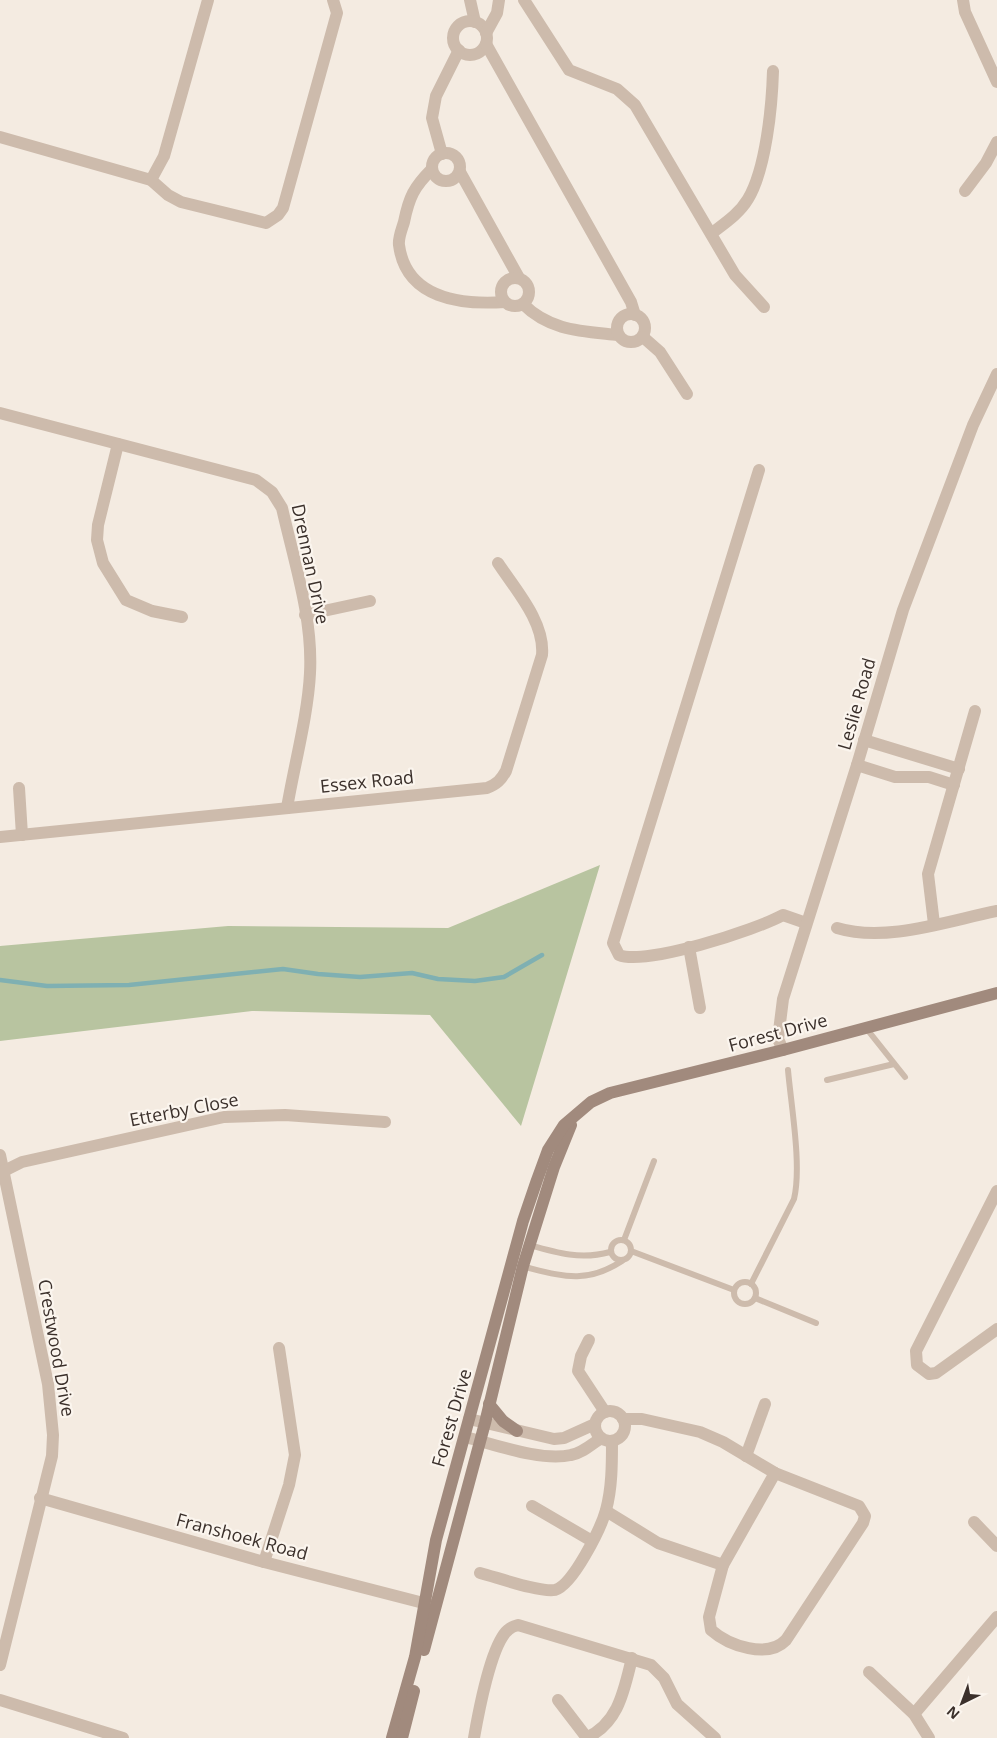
<svg xmlns="http://www.w3.org/2000/svg" width="997" height="1738" font-family="'Open Sans',sans-serif">
	<rect width="100%" height="100%" fill="#f4ebe1"/>
	<path fill="#b8c4a0" d="M600 865 521 1126 430 1015 252 1011 0 1041V946L228 926 448 928Z"/>
	<g fill="none" stroke-linecap="round" stroke-linejoin="round">
		<path stroke="#7fb0b2" stroke-width="4.5" d="M0 980 47 986 129 985 283 969 318 974 360 977 412 973 438 979 475 981 504 977 542 955"/>
		<g stroke="#cdbbac" stroke-width="6">
			<path d="M866 1028 905 1077"/>
			<path d="M827 1080 894 1064"/>
			<circle cx="621" cy="1250" r="10"/>
			<path d="M624 1240 654 1161"/>
			<path d="M529 1245C557 1253 581 1260 610 1252"/>
			<path d="M631 1251 734 1290"/>
			<path d="M521 1266C562 1276 585 1285 622 1261"/>
			<circle cx="745" cy="1293" r="11"/>
			<path d="M751 1284 794 1199C802 1166 791 1105 788 1070"/>
			<path d="M755 1298 816 1323"/>
		</g>
		<g stroke="#cdbbac" stroke-width="12">
			<path d="M470 0 475 22"/>
			<path d="M524 0 569 70 617 89 635 105 735 275 764 307"/>
			<path d="M963 0 965 12 997 82"/>
			<circle cx="470" cy="38" r="17"/>
			<path d="M486 33 497 13 499 0"/>
			<path d="M486 44 631 302 635 315"/>
			<path d="M0 137 151 180 168 195 181 202 266 223 278 215 283 208 337 13 333 0"/>
			<circle cx="446" cy="167" r="14"/>
			<path d="M442 154 432 118 436 96 459 50"/>
			<path d="M432 169C414 187 409 197 404 222 402 229 398 238 399 245 406 299 461 305 505 302"/>
			<path d="M460 172 519 278"/>
			<path d="M151 180 164 156 208 0"/>
			<path d="M965 191 986 163 997 142"/>
			<path d="M712 233C725 223 739 214 748 199 766 169 772 106 773 71"/>
			<circle cx="515" cy="292" r="14"/>
			<path d="M523 304C550 331 582 331 618 335"/>
			<circle cx="631" cy="328" r="14"/>
			<path d="M643 337 660 352 687 394"/>
			<path d="M0 413 256 480 272 492 282 508C294 561 313 618 310 673 308 715 294 766 287 808"/>
			<path d="M118 444 98 525 97 540 103 563 126 600 152 611 182 617"/>
			<path d="M759 470 613 943 619 955C645 966 756 930 783 915L806 923"/>
			<path d="M305 615 370 601"/>
			<path d="M864 740 959 769"/>
			<path d="M857 765 895 777H929L954 785"/>
			<path d="M19 788 22 835"/>
			<path d="M0 837 487 788C497 784 501 780 506 771L542 655C545 622 515 589 498 563"/>
			<path d="M934 924 928 874 975 711"/>
			<path d="M837 928C886 943 947 921 997 911"/>
			<path d="M689 947 700 1008"/>
			<path d="M783 1050 778 1039 783 999 857 765 903 610 973 425 997 374"/>
			<path d="M0 1155 48 1384 53 1435 52 1456 0 1665"/>
			<path d="M0 1173 22 1162 224 1117 285 1115 385 1122"/>
			<path d="M997 1191 916 1351 917 1365 929 1374 936 1373 997 1329"/>
			<path d="M589 1340 581 1356 578 1371 605 1412"/>
			<circle cx="610" cy="1426" r="15"/>
			<path d="M469 1419 554 1439 564 1438 595 1424"/>
			<path d="M465 1437C494 1444 541 1462 571 1455 582 1453 591 1445 601 1438"/>
			<path d="M746 1456 765 1404"/>
			<path d="M40 1498 264 1562 435 1606"/>
			<path d="M532 1506 592 1541"/>
			<path d="M606 1511 658 1543 723 1565 709 1617 711 1630C729 1646 768 1659 786 1640L863 1523 865 1516 859 1506 775 1473 723 1442 700 1432 642 1419H623"/>
			<path d="M974 1522 997 1546"/>
			<path d="M264 1562 289 1485 295 1455 279 1348"/>
			<path d="M723 1565 775 1473"/>
			<path d="M480 1573C496 1577 541 1593 555 1590 573 1585 601 1528 606 1510 612 1488 612 1464 612 1441"/>
			<path d="M869 1672 914 1714 929 1738"/>
			<path d="M0 1700 123 1738"/>
			<path d="M558 1700 587 1738"/>
			<path d="M914 1714 997 1617"/>
			<path d="M474 1738C478 1715 491 1644 508 1630 511 1627 514 1626 518 1625L651 1665 664 1678 677 1704 715 1738"/>
			<path d="M586 1738C619 1723 624 1690 632 1658"/>
		</g>
		<g stroke="#a18a7d" stroke-width="12">
			<path d="M489 1404 503 1421 517 1431"/>
			<path d="M424 1650 485 1423 523 1266 554 1167 571 1125"/>
			<path d="M392 1738 415 1657 436 1540 523 1221 537 1180 548 1150 564 1125 591 1102 610 1093 783 1050 997 993"/>
			<path d="M402 1738 414 1691"/>
		</g>
	</g>
	<g text-anchor="middle" stroke-width="4.5" stroke-linejoin="round" paint-order="stroke">
		<g font-size="18" fill="#3b302b" stroke="#fbf5ee">
			<text transform="translate(310 564) rotate(78)" y="6">Drennan Drive</text>
			<text transform="translate(857 704) rotate(-74)" y="6">Leslie Road</text>
			<text transform="translate(367 782) rotate(-6)" y="6">Essex Road</text>
			<text transform="translate(778 1033) rotate(-15)" y="6">Forest Drive</text>
			<text transform="translate(184 1110) rotate(-11)" y="6">Etterby Close</text>
			<text transform="translate(56 1348) rotate(80)" y="6">Crestwood Drive</text>
			<text transform="translate(452 1418) rotate(-74)" y="6">Forest Drive</text>
			<text transform="translate(242 1537) rotate(15)" y="6">Franshoek Road</text>
		</g>
	</g>
	<g transform="translate(962 1703) rotate(222)" stroke="#fbf5ee" stroke-width="4" paint-order="stroke">
	<path d="M0-4L9 19L0 12L-9 19Z" fill="#3b302b"/>
	<text y="-8" font-size="14" font-weight="bold" text-anchor="middle" fill="#3b302b">N</text>
	</g>
</svg>
